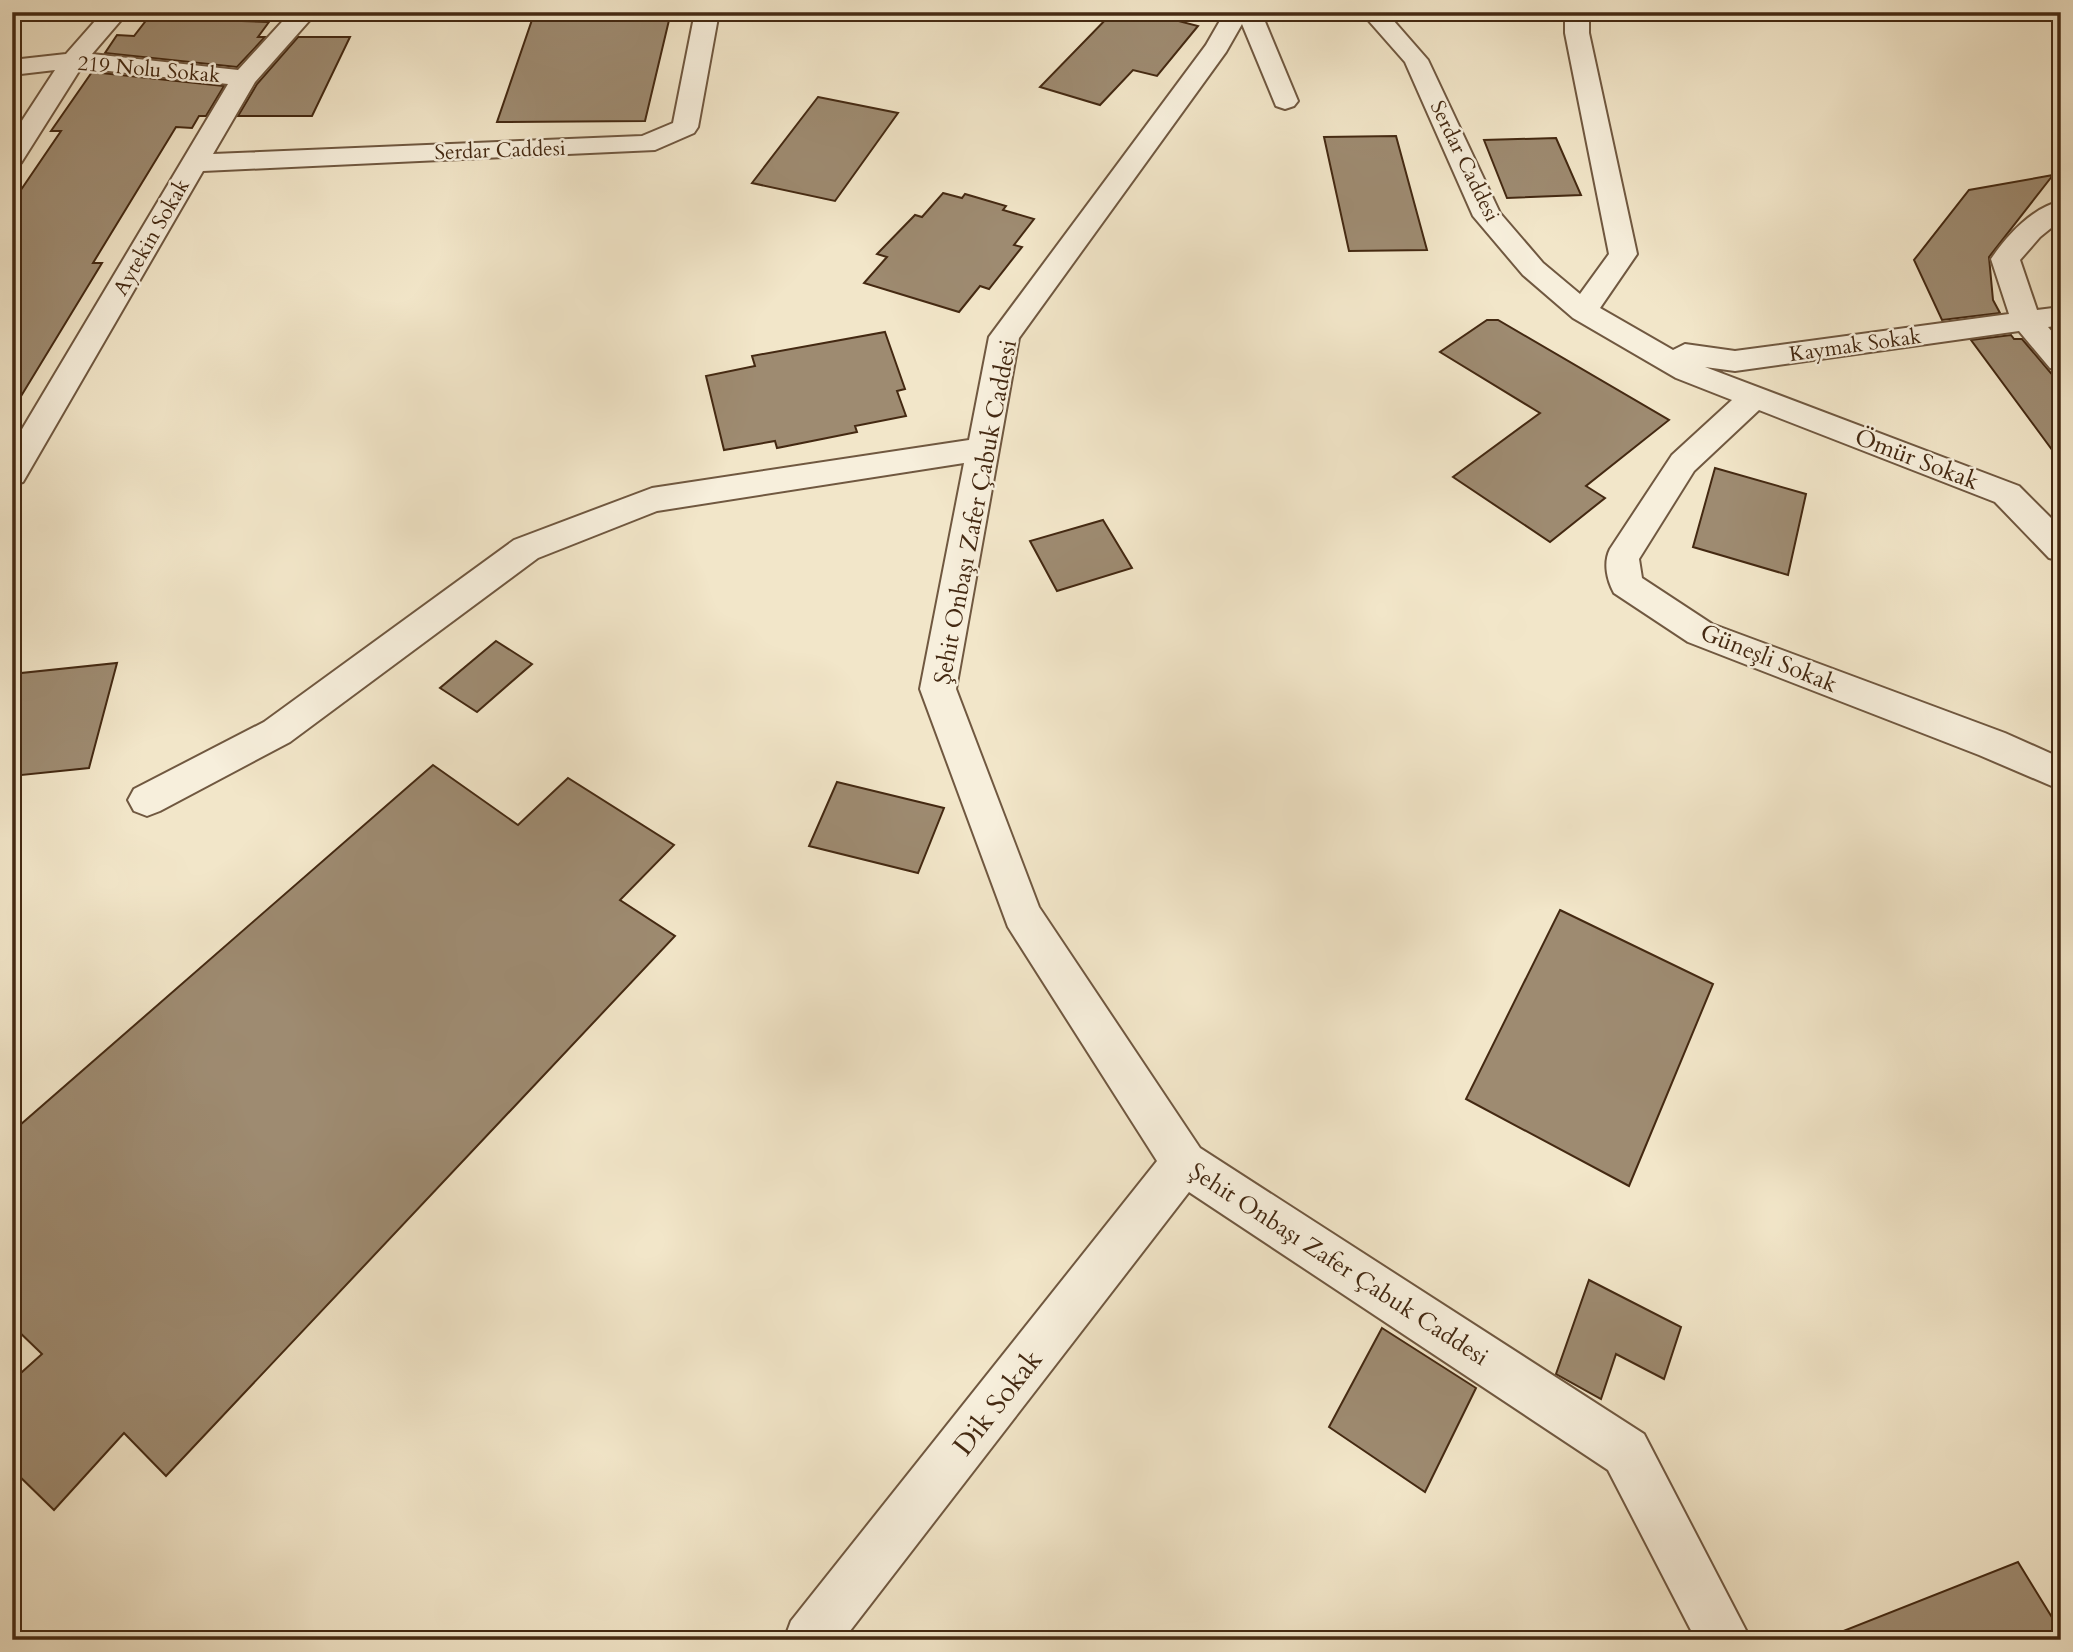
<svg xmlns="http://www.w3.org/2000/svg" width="2073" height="1652" font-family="Cardo,serif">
	<rect width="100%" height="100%" fill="#f2e6c9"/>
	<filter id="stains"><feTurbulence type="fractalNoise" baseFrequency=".00286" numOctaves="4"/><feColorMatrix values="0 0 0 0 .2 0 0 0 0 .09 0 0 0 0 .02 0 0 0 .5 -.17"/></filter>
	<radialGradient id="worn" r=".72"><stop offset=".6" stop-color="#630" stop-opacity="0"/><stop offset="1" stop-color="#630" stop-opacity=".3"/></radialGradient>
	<g fill="#9e8b71" stroke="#442912" stroke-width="2">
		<path d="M1113 12H1144L1198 26 1157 76 1133 70 1100 105 1040 87Z"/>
		<path d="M670 16 645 121 497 122 533 17Z"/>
		<path d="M148 18 213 20 269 22 258 37H265L237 67 105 53 117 35 134 36Z"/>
		<path d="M298 37H350L312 116H238L257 84Z"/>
		<path d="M92 72 224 86 206 116H199L192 128 176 127 93 263H102L12 411V203L61 131H51Z"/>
		<path d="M818 97 898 113 835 201 752 183Z"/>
		<path d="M1396 136 1427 250 1349 251 1324 137Z"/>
		<path d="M1556 138 1581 195 1507 198 1484 140Z"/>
		<path d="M2053 175 1989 257 1993 300 2000 313 1942 320 1914 260 1969 190Z"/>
		<path d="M943 193 962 198 965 194 1006 206 1003 210 1034 219 1014 245 1022 247 989 289 980 286 959 312 864 283 887 257 877 254 915 215 922 217Z"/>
		<path d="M1487 320H1498L1669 420 1586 486 1605 498 1550 542 1453 477 1540 413 1440 352Z"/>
		<path d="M885 332 905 389 897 391 906 416 855 426 857 432 777 448 775 441 724 450 706 376 755 366 752 356Z"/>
		<path d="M2011 335 2014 339H2022L2061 385V462L1971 340Z"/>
		<path d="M1715 468 1806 494 1788 575 1693 547Z"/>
		<path d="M1103 520 1132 568 1057 591 1030 541Z"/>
		<path d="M496 641 532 664 477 712 440 688Z"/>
		<path d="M117 663 89 768 12 776V674Z"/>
		<path d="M433 765 518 825 568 778 674 845 620 900 675 936 166 1476 124 1433 54 1510 12 1469V1381L42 1354 12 1325V1132Z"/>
		<path d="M837 782 944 808 918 873 809 846Z"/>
		<path d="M1560 910 1713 984 1629 1186 1466 1099Z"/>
		<path d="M1589 1280 1681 1327 1664 1379 1616 1354 1601 1399 1556 1374Z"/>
		<path d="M1382 1328 1476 1388 1425 1492 1329 1427Z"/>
		<path d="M2018 1562 2061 1632V1640H1829L1828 1637Z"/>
	</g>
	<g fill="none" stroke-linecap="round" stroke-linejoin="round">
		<g stroke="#705840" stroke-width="4">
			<g id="minor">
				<path d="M103 12H128L92 54 238 70 291 12H317L255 82 213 154 642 136 673 123 695 12H719L698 127 694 133 655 150 203 171 23 482 12 485V446L228 84 81 68 21 163 12 165V136L55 70 12 75V60L66 54Z"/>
				<path d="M1225 12H1261L1298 101 1294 106 1285 109 1276 106 1242 24 1226 52 1019 338 956 689 1039 907 1200 1148 1644 1434 1751 1640H1696L1608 1470 1189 1192 843 1640H784L791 1621 1157 1161 1008 927 920 689 964 463 657 511 538 558 290 742 160 811 147 816 134 811 128 800 134 789 264 722 514 540 652 488 969 440 989 337 1206 45Z"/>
				<path d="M1361 12H1386L1428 60 1500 213 1543 263 1580 294 1609 254 1565 33V12H1589V33L1637 254 1600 308 1673 350 1685 344 1735 351 2009 314 1991 259C2007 235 2032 208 2061 201V220L2040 237 2020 260 2037 310 2061 307V325L2048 327 2061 342V371L2050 368 2019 331 1735 371 1705 367 2019 486 2061 528V561L2049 558 1995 502 1759 410 1694 471 1639 559 1642 578 1712 624 2005 733 2061 758V790L1979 755 1688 642 1614 593C1607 580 1603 563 1610 549L1672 455 1732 400 1676 378 1573 318 1523 275 1473 216 1405 62Z"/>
			</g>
		</g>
		<use href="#minor" fill="#f7efdc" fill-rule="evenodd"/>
	</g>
	<g text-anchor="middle" stroke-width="5" stroke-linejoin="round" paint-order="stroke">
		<g font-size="21" fill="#442912" stroke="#f7efdc">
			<text transform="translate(149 69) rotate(5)" y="7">219 Nolu Sokak</text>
			<text transform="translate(500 150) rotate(-2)" y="7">Serdar Caddesi</text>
			<text transform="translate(1465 161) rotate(64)" y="7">Serdar Caddesi</text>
			<text transform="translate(151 237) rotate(-60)" y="7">Aytekin Sokak</text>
			<text transform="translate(1855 345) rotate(-8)" y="7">Kaymak Sokak</text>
		</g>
		<g font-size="24" fill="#442912" stroke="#f7efdc">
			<text transform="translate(1917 459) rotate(21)" y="8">Ömür Sokak</text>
			<text transform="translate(975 512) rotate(-79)" y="8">Şehit Onbaşı Zafer Çabuk Caddesi</text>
			<text transform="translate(1769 658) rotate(22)" y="8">Güneşli Sokak</text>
			<text transform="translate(1339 1264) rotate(33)" y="8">Şehit Onbaşı Zafer Çabuk Caddesi</text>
		</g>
		<g font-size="28" fill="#442912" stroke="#f7efdc">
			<text transform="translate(997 1402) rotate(-52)" y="10">Dik Sokak</text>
		</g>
	</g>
	<rect width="2073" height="1652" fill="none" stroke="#f2e6c9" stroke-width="42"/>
	<rect x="14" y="14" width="2045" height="1624" fill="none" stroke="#442912" stroke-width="3.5"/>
	<rect x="21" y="21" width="2031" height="1610" fill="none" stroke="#442912" stroke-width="2"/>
	<rect width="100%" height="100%" filter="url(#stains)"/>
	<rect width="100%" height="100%" fill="url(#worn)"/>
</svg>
